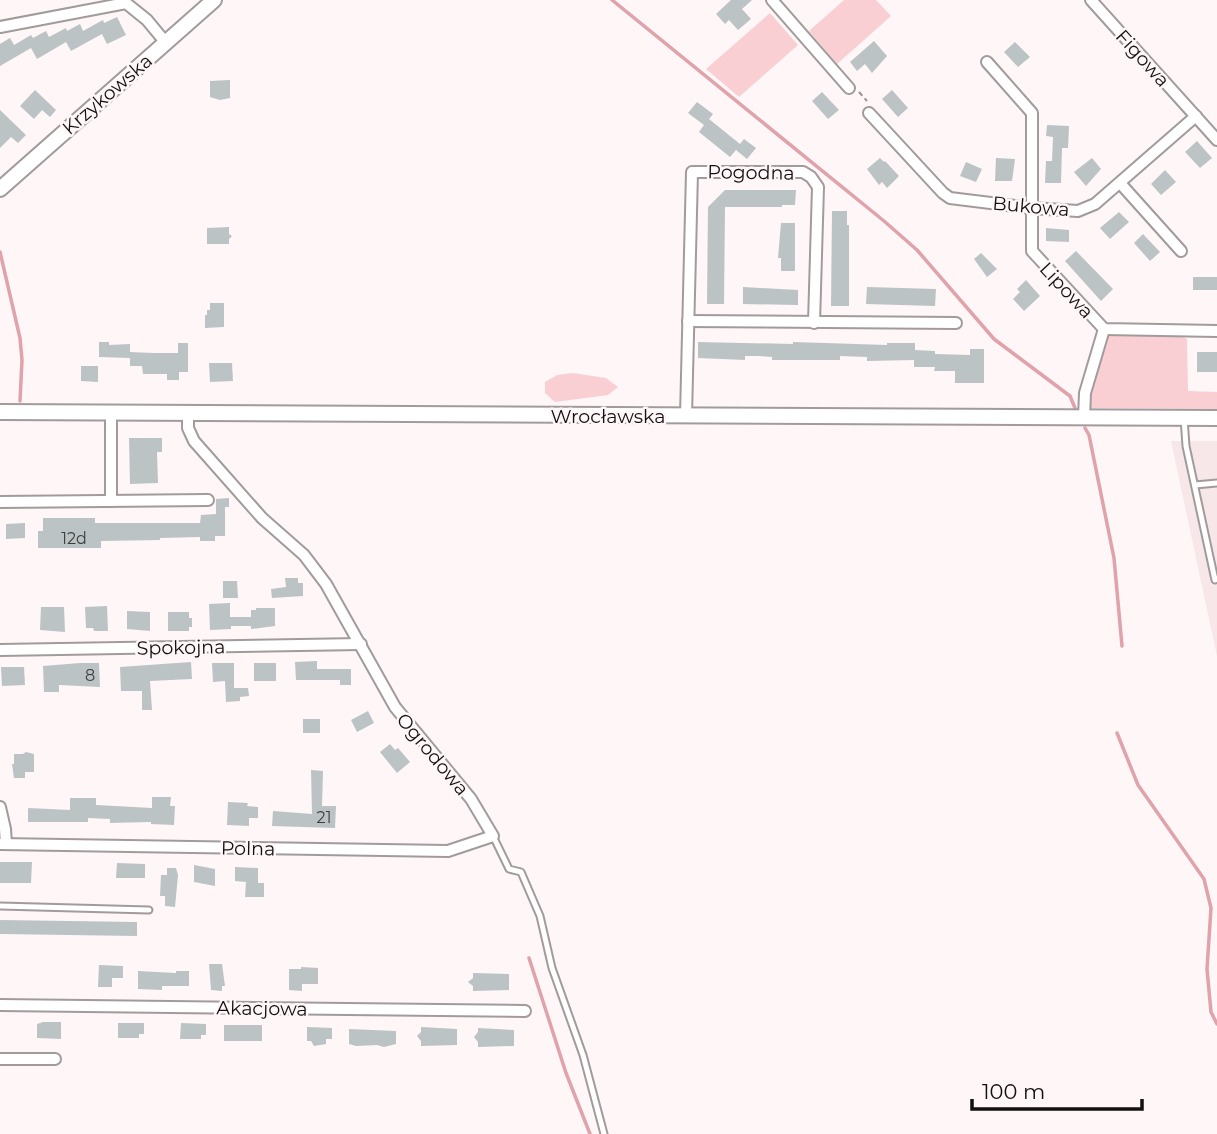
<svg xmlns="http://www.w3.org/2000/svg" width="1217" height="1134" font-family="Montserrat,sans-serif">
	<rect width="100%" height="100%" fill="#fef6f7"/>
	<path fill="#f7e7e9" d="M1171 441H1217V656Z"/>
	<g fill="#facfd4">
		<path d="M844 0H876L891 16 837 64 809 31Z"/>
		<path d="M770 13 798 45 739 97 706 69Z"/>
		<path d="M1177 334 1187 339 1188 391 1217 392V409L1090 408 1091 393 1107 336Z"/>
		<path d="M573 373 606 378 618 387 608 395 555 402 545 393V382L557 375Z"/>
	</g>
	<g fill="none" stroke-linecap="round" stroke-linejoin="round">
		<g stroke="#e0a2ab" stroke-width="3.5">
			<path d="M612 0 884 221 917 250 994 339 1070 396 1075 408"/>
			<path d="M0 252 20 338 22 360 20 401"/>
			<path d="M1085 428 1089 435 1114 558 1122 646"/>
			<path d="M1117 733 1138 785 1204 879 1211 908 1207 969 1211 1012 1217 1024"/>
			<path d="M529 958 566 1073 590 1134"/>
		</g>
	</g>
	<g fill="#bcc3c5">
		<path d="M731 0H752L742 9 751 19 738 30 729 20 725 24 716 14Z"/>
		<path d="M117 17 126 35 107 44 102 34 71 51 66 42 37 59 31 48 0 66V44L10 38 14 45 31 35 33 38 46 31 49 37 66 28 67 31 80 24 83 31 103 20 104 23Z"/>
		<path d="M874 41 887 56 872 73 865 64 857 71 850 62Z"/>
		<path d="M1015 42 1030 57 1018 67 1004 52Z"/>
		<path d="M230 80V98L220 100 210 97V81Z"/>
		<path d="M35 90 56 110 50 117 42 110 34 119 20 106Z"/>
		<path d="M892 90 908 108 898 117 882 99Z"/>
		<path d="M822 92 839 110 828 119 812 101Z"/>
		<path d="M697 102 713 114 709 119 740 144 744 139 756 148 747 159 736 150 730 157 699 132 704 125 688 113Z"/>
		<path d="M0 110 26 135 18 143 11 137 0 148Z"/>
		<path d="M1047 125 1069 126 1068 148H1062L1061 183H1045L1046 161H1052L1053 137 1046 136Z"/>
		<path d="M1197 141 1212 158 1200 168 1185 152Z"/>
		<path d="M880 158 884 162 885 161 899 176 887 188 882 182 879 185 867 169Z"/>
		<path d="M996 158 1015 159 1012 181H995Z"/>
		<path d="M1092 158 1101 169 1086 186 1074 172Z"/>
		<path d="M966 162 982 169 976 182 960 176Z"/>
		<path d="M1165 170 1176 182 1161 195 1151 184Z"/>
		<path d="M725 190H796L795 205H782V207H725L724 304H707L708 207Z"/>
		<path d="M832 211H847V225H849V306H831Z"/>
		<path d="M1119 212 1129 222 1110 239 1100 228Z"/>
		<path d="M781 223H795V271H781V258H778Z"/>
		<path d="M229 227V234L232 236 229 239V244H207V228Z"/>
		<path d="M1046 228 1069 230V242L1046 241Z"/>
		<path d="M1143 234 1160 252 1150 261 1134 243Z"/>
		<path d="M1076 251 1113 289 1101 301 1065 261Z"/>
		<path d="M981 253 997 269 987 277 974 259Z"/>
		<rect x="1193" y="277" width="24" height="13"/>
		<path d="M1026 280 1040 296 1024 311 1013 299 1020 292 1017 289Z"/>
		<path d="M743 287 798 290V305L743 304Z"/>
		<path d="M867 287 936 289 935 306 866 304Z"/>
		<path d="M210 303H224V327L205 328V315H207V310H210Z"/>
		<path d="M99 342H109V345L130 344V352L153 353H178V343H188V372H179V380H167V374H143L142 366H130V358L99 357Z"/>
		<path d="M698 342 793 344V342L887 345V343H915V350L935 351V354L970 355V349H984V383H955V371H934L935 367H914V360L867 361V357L840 356V360H772V357L759 356H745V360L698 358Z"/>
		<rect x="1197" y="352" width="20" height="20"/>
		<path d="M209 363H232L233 381 210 382Z"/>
		<path d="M81 366H98V382L81 381Z"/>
		<path d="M129 438H162V452H157L158 483 130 484Z"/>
		<path d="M229 498V507H225V536H215V541H200V537L160 538V540L101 541V548H38V531H43V518H95V523H200L201 515 216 514V499Z"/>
		<path d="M25 523V538L6 539V524Z"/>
		<path d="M285 578H298V583H303V596L272 598 271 589 286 587Z"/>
		<path d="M223 581H237L238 598H223Z"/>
		<path d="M230 603V617H251V610H256V608H275V626L251 629V626H231V629L210 630 209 604Z"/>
		<path d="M107 606 108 631H94L93 628H86L85 607Z"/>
		<path d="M41 607H64L65 632 40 630Z"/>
		<path d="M127 611 150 612V631L127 629Z"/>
		<path d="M168 612H189V618H192V627H189V631H168Z"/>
		<path d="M317 661V669H351V685H340V680H296L295 662Z"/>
		<path d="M191 662 192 679 150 681 152 710H142V691H121L120 667Z"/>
		<path d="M80 663H99L100 687 59 685V692H44L43 666Z"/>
		<path d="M212 663H234V688H248L249 696 240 697V701L226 702 225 681 213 682Z"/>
		<rect x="254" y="663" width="22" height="18"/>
		<path d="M1 667H24L25 685 2 686Z"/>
		<path d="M368 711 374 723 357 732 351 720Z"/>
		<rect x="303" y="719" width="17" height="14"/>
		<path d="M390 744 395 750 398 748 410 762 397 773 380 752Z"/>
		<path d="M26 752 34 754V772H25V778H14L12 764H14V754H23Z"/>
		<path d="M311 770 323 771 322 806H336L335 828 272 826 273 811 312 814Z"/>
		<path d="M152 797H171L170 806H175L174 825 151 824V822L110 823V819L88 818V822H28V808L70 810V798H96V805L152 808Z"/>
		<path d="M228 802 248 803 247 806 258 807V818H249V826L227 825Z"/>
		<path d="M0 862H32L31 883H0Z"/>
		<path d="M117 863 145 864V878H116Z"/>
		<path d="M194 865 215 869V886L194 882Z"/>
		<path d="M235 867 258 868V883H264V897H245L246 882 235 881Z"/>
		<path d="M167 868H176L178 875 175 907 165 906V896H160L161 875H167Z"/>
		<path d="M0 920 137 922V936L0 934Z"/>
		<path d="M209 964H222L225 986H222V991L211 990Z"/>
		<path d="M99 965 123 966V978H112V987H98Z"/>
		<path d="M301 967 318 968V984H302V991L289 990V969H301Z"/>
		<path d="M138 971 176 973V971H189V986H162V990L138 989Z"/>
		<path d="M473 973 509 974V990L473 991V986L468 982 473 978Z"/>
		<path d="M43 1022H61V1039L37 1038V1024Z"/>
		<path d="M118 1023H144V1034H139V1038H118Z"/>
		<path d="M181 1023 206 1024V1035H201V1039H180Z"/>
		<rect x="224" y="1025" width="38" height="16"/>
		<path d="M307 1027 332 1028V1039H326V1044L314 1046 311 1041H307Z"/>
		<path d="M421 1027 457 1029V1045L421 1046V1041L417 1036 421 1032Z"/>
		<path d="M478 1028 514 1030V1046L478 1047V1042L474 1037 478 1032Z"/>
		<path d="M349 1029 396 1031V1044L384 1047 377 1045 356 1046 349 1044Z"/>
	</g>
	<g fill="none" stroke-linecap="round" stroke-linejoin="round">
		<g stroke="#a29b9c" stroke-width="9">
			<g id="lane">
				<path d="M1184 418 1186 446 1215 580 1217 579"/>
				<path d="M1195 485 1217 483"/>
				<path d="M493 836 509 869 521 872 540 916 552 968 583 1055 604 1134"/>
				<path d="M0 906 149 910"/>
			</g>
		</g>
		<g stroke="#a29b9c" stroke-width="14">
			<g id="street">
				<path d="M772 0 849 88"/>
				<path d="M1091 0 1217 140"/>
				<path d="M0 27 126 3 147 20 166 43"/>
				<path d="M987 62 1032 113V251L1104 329 1217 331"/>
				<path d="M869 113 943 193 950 198 1031 208 1078 211 1095 204 1196 116"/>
				<path d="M1120 183 1181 251"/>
				<path d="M688 321 956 323"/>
				<path d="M111 413V501"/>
				<path d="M686 416 692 172H803L811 177 818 187 814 323"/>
				<path d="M1084 418 1085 393 1104 329"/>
				<path d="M0 502 208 500"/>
				<path d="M0 650 361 644"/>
				<path d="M0 807 5 829 6 844"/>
				<path d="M0 844 448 851 493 836 471 799 395 707 326 584 304 555 262 518 194 441 188 428V413"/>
				<path d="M0 1005 525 1011"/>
				<path d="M0 1059H55"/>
			</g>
		</g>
		<g stroke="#a29b9c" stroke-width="18">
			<g id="secondary">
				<path d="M0 189 214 0"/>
				<path d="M0 412 1217 418"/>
			</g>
		</g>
		<path stroke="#9a9495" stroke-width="2" stroke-dasharray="5 3.5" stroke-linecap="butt" d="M859 92 867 101"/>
		<use href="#lane" stroke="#fff" stroke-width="5"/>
		<use href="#street" stroke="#fff" stroke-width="10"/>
		<use href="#secondary" stroke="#fff" stroke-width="14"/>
	</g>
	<g text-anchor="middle" stroke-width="5" stroke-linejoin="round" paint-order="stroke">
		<g font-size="16" fill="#3d3d3e">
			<text x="74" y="544">12d</text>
			<text x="90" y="681">8</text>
			<text x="324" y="823">21</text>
		</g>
		<g font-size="19" fill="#131011" stroke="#fef6f7">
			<text transform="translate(1143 58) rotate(48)" y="7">Figowa</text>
			<text transform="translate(107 94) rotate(-41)" y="7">Krzykowska</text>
			<text transform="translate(751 172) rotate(1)" y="7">Pogodna</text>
			<text transform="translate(1031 206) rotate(5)" y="7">Bukowa</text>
			<text transform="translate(1067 290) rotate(47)" y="7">Lipowa</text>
			<text x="608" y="423">Wrocławska</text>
			<text transform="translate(181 647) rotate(-1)" y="7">Spokojna</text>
			<text transform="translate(433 754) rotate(50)" y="7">Ogrodowa</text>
			<text transform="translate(248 848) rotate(1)" y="7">Polna</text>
			<text transform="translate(262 1008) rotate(1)" y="7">Akacjowa</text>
		</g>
	</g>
	<path d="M972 1099v10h170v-10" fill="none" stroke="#131011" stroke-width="3.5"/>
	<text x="982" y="1099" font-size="21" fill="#131011" stroke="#fef6f7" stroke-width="5" paint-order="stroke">100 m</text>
</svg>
